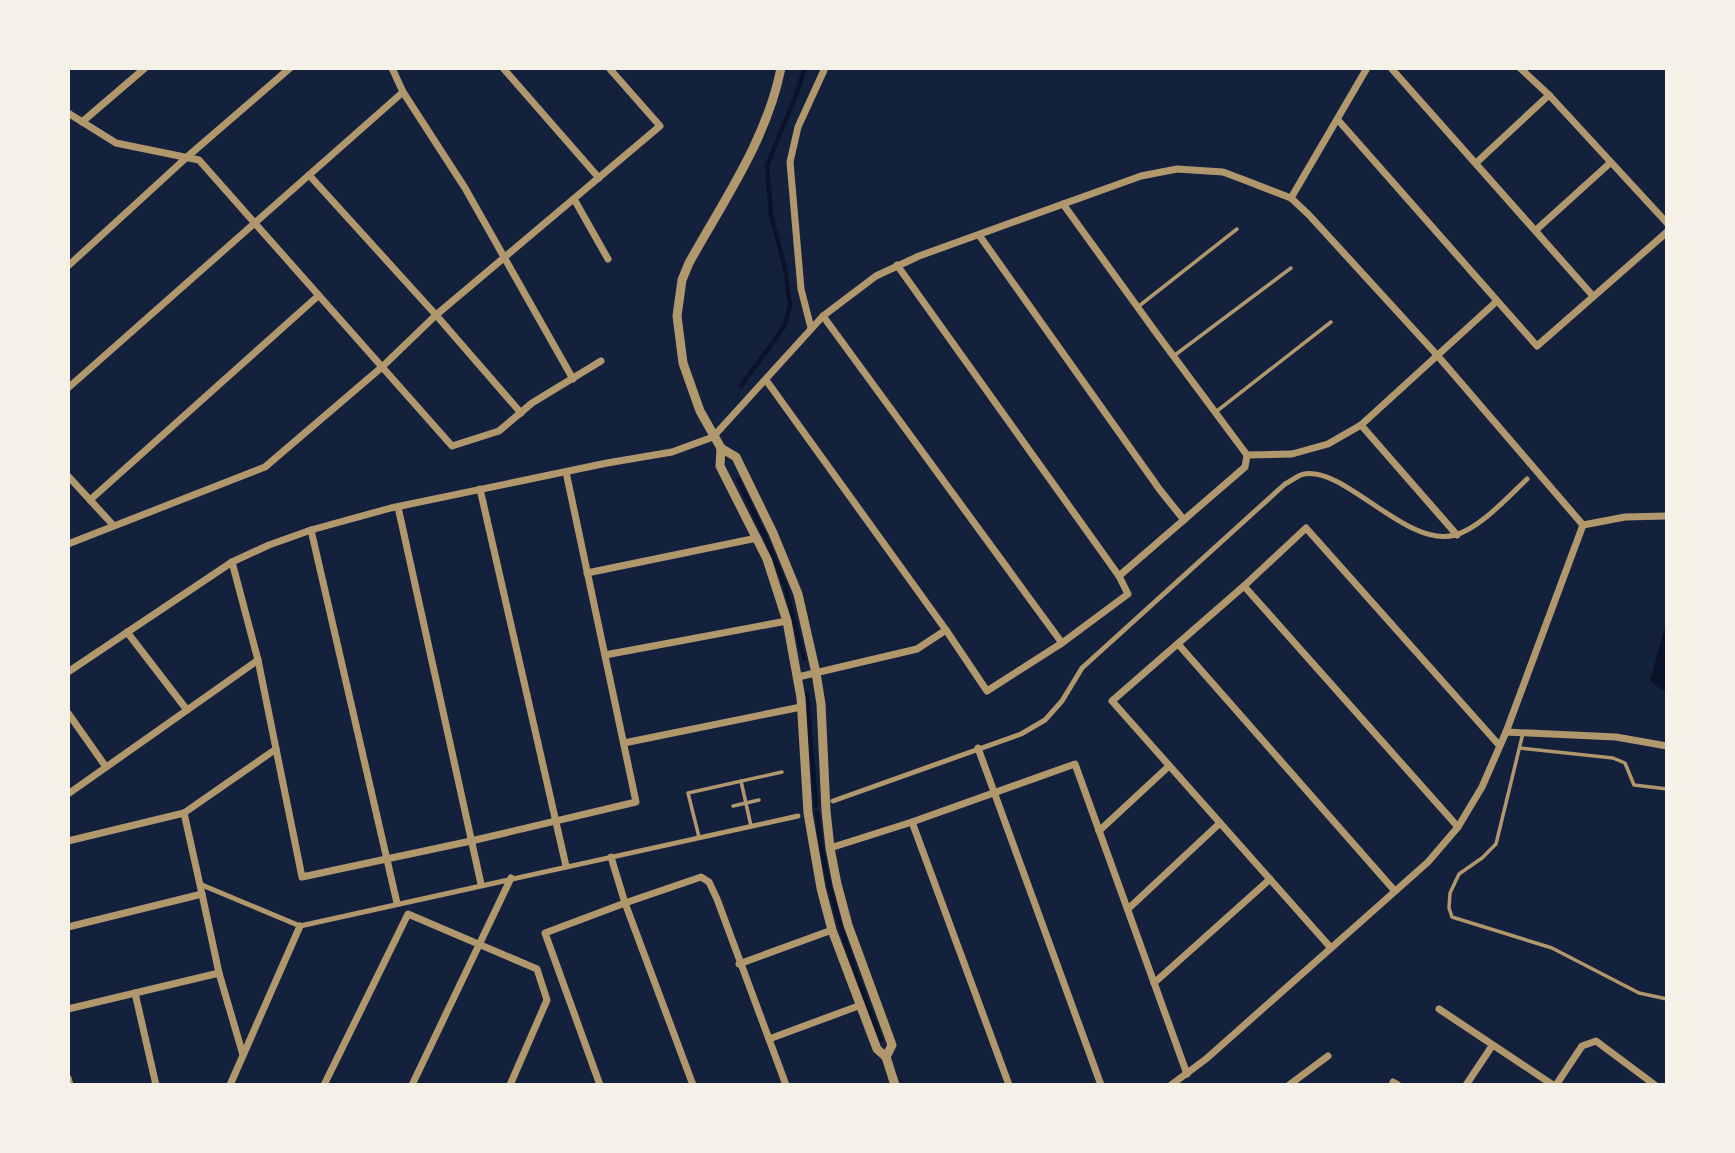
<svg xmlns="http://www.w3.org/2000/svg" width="1735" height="1153" font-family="'Times New Roman',serif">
	<rect width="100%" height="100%" fill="#14213d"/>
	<path fill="#0b132b" d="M1667 620V694L1650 681Z"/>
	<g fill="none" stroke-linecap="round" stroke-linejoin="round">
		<g stroke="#0b132b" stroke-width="4.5">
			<path d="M741 386 784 327 790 306 785 268 771 215 767 165 795 98 805 68"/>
			<path d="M738 480 765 536 785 585 804 659"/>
			<path d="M807 695 816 806"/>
			<path d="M817 812C824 894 853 964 881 1040"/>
		</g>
		<g stroke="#b1986c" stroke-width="3.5">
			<path d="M1139 306 1237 229"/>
			<path d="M1175 355 1291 268"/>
			<path d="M1217 411 1331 322"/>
			<path d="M1523 733 1496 844 1482 858 1459 874 1450 893 1449 908 1452 917 1552 948 1639 993 1667 999"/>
			<path d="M1520 748 1613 758 1625 763 1634 785 1667 789"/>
			<path d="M741 781 751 826"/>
			<path d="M733 806 759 800"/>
			<path d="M699 837 688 793 782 772"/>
		</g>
		<g stroke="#b1986c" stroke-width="5">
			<path d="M833 801 1021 734 1045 720 1062 701 1082 668 1285 484C1291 481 1298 475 1304 474 1345 466 1407 549 1455 535 1479 529 1509 496 1527 479"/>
			<path d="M202 885 300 926 798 816"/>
		</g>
		<g stroke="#b1986c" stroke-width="7">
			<path d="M392 68 403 92 465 188 573 379"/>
			<path d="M503 68 599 178"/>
			<path d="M1391 68 1593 296"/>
			<path d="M1520 68 1549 95 1667 223"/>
			<path d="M68 113 116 143 199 160 452 446 499 431 532 403 601 361"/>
			<path d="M1338 120 1537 346 1667 232"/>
			<path d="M82 122 145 68"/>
			<path d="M1476 163 1549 95"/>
			<path d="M309 175 436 315 521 413"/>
			<path d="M1291 198 1367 68"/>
			<path d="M574 199 608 259"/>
			<path d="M1063 204 1157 334 1247 455 1292 454 1328 444 1361 425 1497 301"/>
			<path d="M1536 230 1610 163"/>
			<path d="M979 235 1160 490 1184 520"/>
			<path d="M68 266 187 157 290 68"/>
			<path d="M823 316 1062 643"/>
			<path d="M811 328 801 289 790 162 798 127 825 68"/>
			<path d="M766 380 946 630 987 691 1062 643 1128 594 1119 576 897 265"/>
			<path d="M68 388 403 92"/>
			<path d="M1361 425 1457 535"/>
			<path d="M68 476 113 525"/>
			<path d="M480 489 566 866"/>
			<path d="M90 500 318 296"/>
			<path d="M398 507 481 884"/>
			<path d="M1583 525 1625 517 1667 516"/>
			<path d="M311 530 397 903"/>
			<path d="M68 544 265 467 382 367 436 315 660 126 609 68"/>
			<path d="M232 562 258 660 302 877 471 841 636 802 566 472"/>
			<path d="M587 573 757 538"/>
			<path d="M1119 576 1245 467 1247 455"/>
			<path d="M1244 586 1458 827"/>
			<path d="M127 632 187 710"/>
			<path d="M1178 644 1394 890"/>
			<path d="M605 655 787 621"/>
			<path d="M68 672 232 562 269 545 311 530 391 508 607 463 672 452 713 437 823 316 876 276 919 256 1141 176 1177 169 1223 172 1247 181 1291 198 1309 215 1437 355 1583 525"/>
			<path d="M798 677 917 649 946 630"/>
			<path d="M68 713 106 767"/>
			<path d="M1506 732 1616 737 1667 746"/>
			<path d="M624 743 801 707"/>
			<path d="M978 748 1101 1085"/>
			<path d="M68 794 258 660"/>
			<path d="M912 822 1009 1085"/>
			<path d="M1099 831 1169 766"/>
			<path d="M68 841 184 813"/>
			<path d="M830 848 912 822 1075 764 1187 1074"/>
			<path d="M611 857 625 903 693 1085"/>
			<path d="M202 894 219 973 243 1055"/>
			<path d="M1128 909 1220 823"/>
			<path d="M68 927 202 894 184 813 276 749"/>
			<path d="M1331 948 1112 701 1244 586 1306 528 1499 745"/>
			<path d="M739 964 832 930"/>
			<path d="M1154 983 1270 879"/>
			<path d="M135 993 156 1085"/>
			<path d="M68 1009 219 973"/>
			<path d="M1439 1009 1553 1085"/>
			<path d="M769 1039 861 1005"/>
			<path d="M68 1078 70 1085"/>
			<path d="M1393 1082 1398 1085"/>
			<path d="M230 1085 300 926"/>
			<path d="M324 1085 408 914 537 969 547 1000 510 1085"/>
			<path d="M412 1085 511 878"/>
			<path d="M600 1085 545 933 625 903 701 877 709 882 717 899 786 1085"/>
			<path d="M1171 1085 1206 1059 1428 862 1458 827 1482 787 1506 732 1583 525"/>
			<path d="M1289 1085 1328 1056"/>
			<path d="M1466 1085 1492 1046"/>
			<path d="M1556 1085 1582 1046 1596 1041 1655 1085"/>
		</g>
		<g stroke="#b1986c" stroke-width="9">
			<path d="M781 68C767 139 724 200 689 263L682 280 677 316 683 363 700 411 721 448 736 457 773 533 798 594 816 673 821 704 826 811 830 848 837 884 848 925 892 1045 886 1057"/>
			<path d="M721 448 720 466 767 559 787 621 801 698 808 813 821 888 832 930 877 1049 886 1057 895 1085"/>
		</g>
	</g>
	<rect width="1735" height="1153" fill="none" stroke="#f6f1e7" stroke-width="140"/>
</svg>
